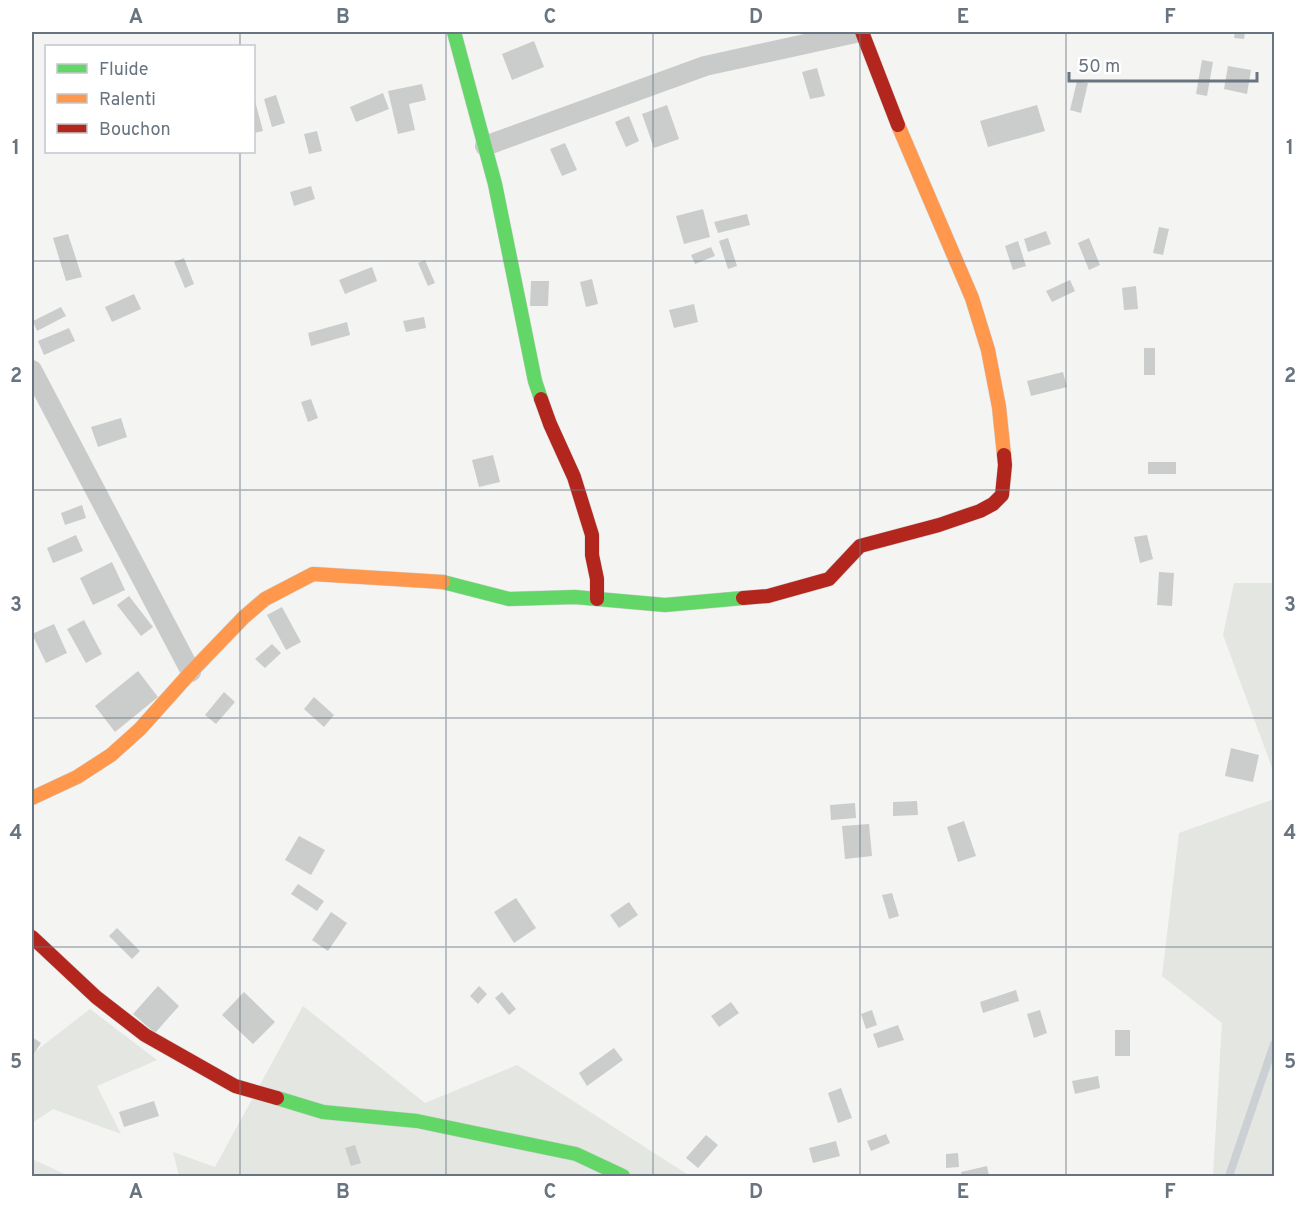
<svg xmlns="http://www.w3.org/2000/svg" width="1306" height="1208" font-family="Overpass,sans-serif">
	<rect width="100%" height="100%" fill="#f4f4f3"/>
	<g fill="#e4e6e2">
		<path d="M1234 583H1274V773L1223 635Z"/>
		<path d="M1274 799V1176H1213L1222 1023 1162 976 1179 833Z"/>
		<path d="M303 1006 425 1103 517 1065 690 1176H179L173 1152 215 1167Z"/>
		<path d="M90 1009 157 1060 97 1086 121 1134 53 1109 32 1123V1054Z"/>
		<path d="M32 1159 69 1176H32Z"/>
	</g>
	<g fill="none" stroke-linecap="round" stroke-linejoin="round">
		<path stroke="#cad0d3" stroke-width="8" d="M1229 1176 1274 1044"/>
	</g>
	<g fill="#cbcccc">
		<path d="M1235 32H1245L1244 39 1234 38Z"/>
		<path d="M534 41 544 67 512 80 502 54Z"/>
		<path d="M1202 60 1213 62 1207 96 1196 94Z"/>
		<path d="M1228 66 1251 70 1247 94 1224 89Z"/>
		<path d="M817 68 825 96 810 99 802 72Z"/>
		<path d="M1077 81 1088 83 1081 113 1070 110Z"/>
		<path d="M422 84 426 100 409 104 415 130 398 134 388 91Z"/>
		<path d="M383 93 389 109 356 122 350 107Z"/>
		<path d="M276 95 285 123 272 127 264 99Z"/>
		<path d="M254 97 263 131 254 133Z"/>
		<path d="M667 105 679 139 654 148 642 114Z"/>
		<path d="M1037 105 1045 131 988 147 980 121Z"/>
		<path d="M629 116 639 141 626 147 615 122Z"/>
		<path d="M317 131 322 151 309 154 304 134Z"/>
		<path d="M565 143 577 170 562 176 550 149Z"/>
		<path d="M311 186 315 199 294 206 290 192Z"/>
		<path d="M703 209 710 237 684 244 676 216Z"/>
		<path d="M747 214 750 225 718 233 714 222Z"/>
		<path d="M1159 227 1169 229 1163 255 1153 253Z"/>
		<path d="M1046 231 1051 244 1028 252 1024 239Z"/>
		<path d="M68 234 82 277 66 281 53 238Z"/>
		<path d="M728 238 737 266 728 269 719 241Z"/>
		<path d="M1089 238 1100 265 1089 270 1078 243Z"/>
		<path d="M1018 241 1026 266 1013 270 1005 246Z"/>
		<path d="M711 247 715 256 695 264 691 255Z"/>
		<path d="M184 258 194 284 185 288 174 262Z"/>
		<path d="M425 260 435 283 428 286 418 263Z"/>
		<path d="M372 267 377 281 345 294 339 280Z"/>
		<path d="M592 279 598 304 586 307 580 282Z"/>
		<path d="M1070 280 1075 291 1052 302 1046 291Z"/>
		<path d="M531 281H549L548 306H530Z"/>
		<path d="M1136 286 1138 309 1124 310 1122 288Z"/>
		<path d="M134 294 141 309 112 322 105 307Z"/>
		<path d="M694 304 698 322 674 328 669 310Z"/>
		<path d="M61 307 66 316 37 331 33 321Z"/>
		<path d="M424 317 426 328 406 332 403 321Z"/>
		<path d="M347 322 350 335 311 346 308 333Z"/>
		<path d="M69 328 75 341 44 355 38 341Z"/>
		<rect x="1144" y="348" width="11" height="27"/>
		<path d="M1063 372 1067 387 1031 396 1027 381Z"/>
		<path d="M311 399 318 418 308 422 301 402Z"/>
		<path d="M121 418 127 437 98 447 91 427Z"/>
		<path d="M493 455 500 482 479 487 472 460Z"/>
		<rect x="1148" y="462" width="28" height="12"/>
		<path d="M82 505 86 518 65 525 61 513Z"/>
		<path d="M76 535 83 551 53 563 47 548Z"/>
		<path d="M1147 535 1153 559 1140 563 1134 537Z"/>
		<path d="M112 562 125 590 93 605 80 578Z"/>
		<path d="M1159 572 1174 573 1172 606 1157 605Z"/>
		<path d="M129 596 153 627 141 636 117 605Z"/>
		<path d="M282 607 301 642 286 650 267 615Z"/>
		<path d="M84 620 102 654 86 663 67 629Z"/>
		<path d="M54 624 67 653 46 663 32 634Z"/>
		<path d="M272 644 281 653 265 668 255 659Z"/>
		<path d="M138 671 158 697 115 732 95 706Z"/>
		<path d="M224 692 235 702 216 724 205 715Z"/>
		<path d="M314 697 334 715 324 727 304 709Z"/>
		<path d="M1231 748 1259 755 1253 782 1225 776Z"/>
		<path d="M917 801 918 815 893 816V802Z"/>
		<path d="M855 803 856 818 831 820 830 805Z"/>
		<path d="M964 821 976 856 958 862 947 827Z"/>
		<path d="M869 824 872 856 845 859 842 826Z"/>
		<path d="M299 836 325 850 311 875 285 860Z"/>
		<path d="M298 884 324 901 317 911 291 894Z"/>
		<path d="M892 893 899 916 889 919 882 895Z"/>
		<path d="M516 898 536 928 514 943 494 912Z"/>
		<path d="M629 902 638 915 619 928 610 915Z"/>
		<path d="M331 912 347 923 328 951 312 940Z"/>
		<path d="M117 928 140 951 132 959 109 936Z"/>
		<path d="M158 986 179 1006 155 1033 133 1014Z"/>
		<path d="M479 986 487 994 478 1004 470 996Z"/>
		<path d="M1016 990 1019 1001 983 1013 980 1002Z"/>
		<path d="M244 992 275 1022 253 1044 222 1015Z"/>
		<path d="M502 992 516 1009 509 1015 495 998Z"/>
		<path d="M731 1002 739 1013 719 1027 711 1016Z"/>
		<path d="M872 1010 877 1025 866 1029 861 1014Z"/>
		<path d="M1040 1010 1047 1033 1034 1038 1027 1014Z"/>
		<path d="M898 1025 904 1040 878 1048 873 1034Z"/>
		<rect x="1115" y="1030" width="15" height="26"/>
		<path d="M32 1037 41 1043 33 1055 32 1054Z"/>
		<path d="M614 1048 623 1060 587 1086 579 1073Z"/>
		<path d="M1098 1076 1100 1088 1075 1094 1072 1081Z"/>
		<path d="M841 1088 852 1118 838 1123 828 1093Z"/>
		<path d="M154 1101 159 1116 124 1127 119 1112Z"/>
		<path d="M886 1134 890 1143 871 1151 867 1141Z"/>
		<path d="M706 1135 718 1145 698 1168 686 1158Z"/>
		<path d="M836 1141 840 1156 813 1163 809 1148Z"/>
		<path d="M355 1145 361 1163 351 1166 345 1148Z"/>
		<path d="M958 1153 959 1167 946 1168V1154Z"/>
		<path d="M987 1166 989 1176H962L961 1172Z"/>
	</g>
	<g fill="none" stroke-linecap="round" stroke-linejoin="round">
		<g stroke="#d1d2d2" stroke-width="15">
			<g id="fast">
				<path d="M454 32 495 184 535 381 541 399"/>
				<path d="M443 582 509 599 575 597 665 605 743 598"/>
				<path d="M277 1098 323 1112 417 1121 576 1154 623 1176"/>
			</g>
		</g>
		<g stroke="#d1d2d2" stroke-width="15">
			<g id="slow">
				<path d="M898 125 972 298 988 350 999 407 1004 455"/>
				<path d="M32 798 77 777 111 755 140 729 191 672 244 617 265 599 313 574 443 582"/>
			</g>
		</g>
		<g stroke="#d1d2d2" stroke-width="15">
			<g id="jam">
				<path d="M862 32 898 125"/>
				<path d="M541 399 550 424 574 477 592 535V555L597 579V599"/>
				<path d="M743 598 768 596 829 579 860 546 939 525 980 511 993 504 1002 495 1005 465 1004 455"/>
				<path d="M32 937 96 997 145 1035 235 1086 277 1098"/>
			</g>
		</g>
		<g stroke="#c9caca" stroke-width="20">
			<path d="M485 146 705 66 860 32"/>
			<path d="M32 370 191 672"/>
		</g>
		<use href="#fast" stroke="#63d668" stroke-width="14"/>
		<use href="#slow" stroke="#ff974d" stroke-width="14"/>
		<use href="#jam" stroke="#b3261e" stroke-width="14"/>
	</g>
	<path fill="none" stroke="#68747f" stroke-width="1.5" stroke-opacity="0.55" d="M240 32V46M446 32V1176M653 32V1176M860 32V1176M1066 32V1176M240 152V1176M32 261H1274M32 490H1274M32 718H1274M32 947H1274"/>
	<rect width="1306" height="1208" fill="none" stroke="#ffffff" stroke-width="66"/>
	<rect x="45" y="45" width="210" height="108" fill="#ffffff" stroke="#c3c7cc" stroke-width="1.5"/>
	<rect x="57" y="64" width="30" height="9" fill="#63d668" stroke="#c3c7cc" stroke-width="1.5"/>
	<text x="99" y="75" font-size="18" fill="#68747f">Fluide</text>
	<rect x="57" y="94" width="30" height="9" fill="#ff974d" stroke="#c3c7cc" stroke-width="1.5"/>
	<text x="99" y="105" font-size="18" fill="#68747f">Ralenti</text>
	<rect x="57" y="124" width="30" height="9" fill="#b3261e" stroke="#c3c7cc" stroke-width="1.5"/>
	<text x="99" y="135" font-size="18" fill="#68747f">Bouchon</text>
	<path d="M1069 72v9h188v-9" fill="none" stroke="#68747f" stroke-width="3"/>
	<text x="1078" y="72" font-size="18" fill="#68747f" stroke="#ffffff" stroke-width="4.5" paint-order="stroke">50 m</text>
	<rect x="33" y="33" width="1240" height="1142" fill="none" stroke="#68747f" stroke-width="2"/>
	<g font-size="20" text-anchor="middle" font-weight="bold" fill="#68747f">
		<text x="136" y="23">A</text>
		<text x="343" y="23">B</text>
		<text x="550" y="23">C</text>
		<text x="756" y="23">D</text>
		<text x="963" y="23">E</text>
		<text x="1170" y="23">F</text>
		<text x="16" y="154">1</text>
		<text x="1290" y="154">1</text>
		<text x="16" y="382">2</text>
		<text x="1290" y="382">2</text>
		<text x="16" y="611">3</text>
		<text x="1290" y="611">3</text>
		<text x="16" y="839">4</text>
		<text x="1290" y="839">4</text>
		<text x="16" y="1068">5</text>
		<text x="1290" y="1068">5</text>
		<text x="136" y="1198">A</text>
		<text x="343" y="1198">B</text>
		<text x="550" y="1198">C</text>
		<text x="756" y="1198">D</text>
		<text x="963" y="1198">E</text>
		<text x="1170" y="1198">F</text>
	</g>
</svg>
